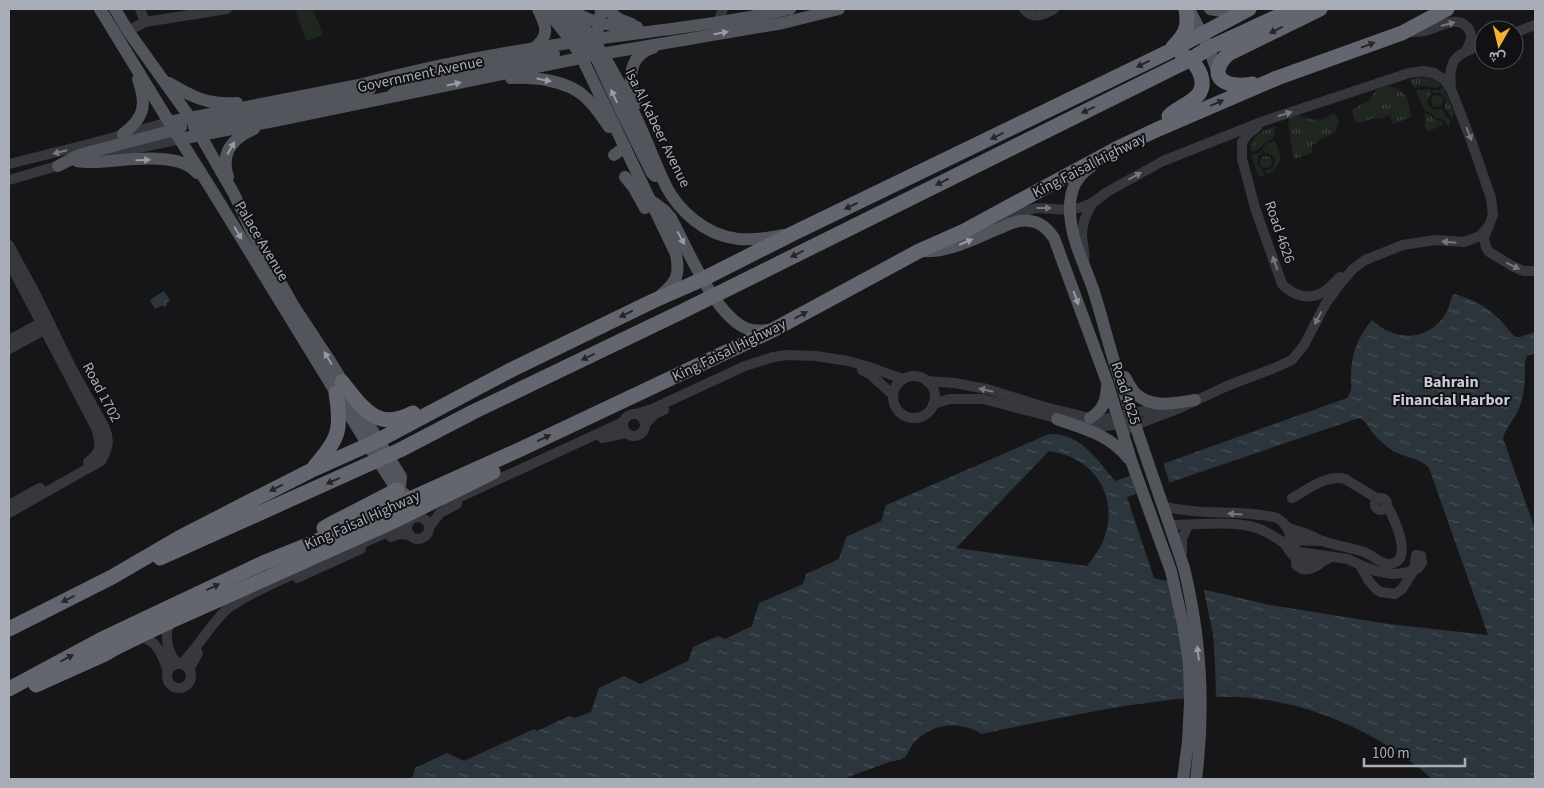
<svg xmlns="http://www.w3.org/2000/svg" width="1544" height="788" font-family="'Source Sans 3',Vazirmatn,sans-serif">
	<defs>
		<pattern id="grass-tufts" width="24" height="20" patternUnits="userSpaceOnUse" patternTransform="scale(1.25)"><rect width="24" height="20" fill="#1e261f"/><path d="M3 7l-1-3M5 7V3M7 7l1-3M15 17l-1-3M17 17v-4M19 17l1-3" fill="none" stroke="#3c433d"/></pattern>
		<pattern id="water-ripples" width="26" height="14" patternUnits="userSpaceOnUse" patternTransform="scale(1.25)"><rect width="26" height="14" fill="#2c353c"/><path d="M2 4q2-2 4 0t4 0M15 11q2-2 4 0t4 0" fill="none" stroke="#485056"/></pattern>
	</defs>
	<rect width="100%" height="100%" fill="#161618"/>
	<g fill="url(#grass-tufts)">
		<path d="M1424 75 1436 78 1443 85 1435 88 1424 86 1415 88 1409 80Z"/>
		<path d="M1383 84C1407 91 1407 94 1411 117L1392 124 1390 115 1381 119 1375 118 1358 123 1354 119 1352 110 1368 101 1375 92Z"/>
		<path d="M1444 87 1454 113 1452 119 1444 107 1446 101C1444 94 1440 91 1433 93L1432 90H1439Z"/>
		<path d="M1420 89V90L1430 89 1431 94 1427 102 1429 106 1434 110 1442 109 1446 117 1450 120 1449 127 1443 119 1436 118 1431 113 1425 111 1416 91Z"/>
		<circle cx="1437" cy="101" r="6"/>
		<path d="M1334 113 1339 122 1335 133C1327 135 1320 141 1312 145V153L1294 159 1288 124 1289 118 1299 115C1315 122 1320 121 1334 113Z"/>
		<path d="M1425 113C1433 114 1432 121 1442 121L1444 124 1427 132 1425 127Z"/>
		<path d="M1276 126 1274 133V138C1262 142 1262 151 1251 152 1249 135 1263 131 1276 126Z"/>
		<path d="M1275 140 1281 159 1273 172 1267 174 1265 171 1273 168 1275 160 1272 155 1264 152 1263 148 1267 143Z"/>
		<path d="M1262 150 1263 153 1258 156 1257 163 1265 175 1259 177 1251 155 1257 154Z"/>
		<circle cx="1266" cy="162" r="6"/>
	</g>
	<path fill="#1e261f" d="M295 9H313L323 35 306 41Z"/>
	<g fill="url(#water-ripples)" fill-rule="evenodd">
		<path d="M164 291 170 300 167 302V305L165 307 161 306 155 309 150 300Z"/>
		<path d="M1453 294C1472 298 1488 307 1502 322 1507 327 1510 333 1516 337H1520L1535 332V353L1527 356C1524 364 1525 368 1525 376 1525 385 1523 394 1521 403 1517 416 1507 426 1503 438L1535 529V779H1432C1384 736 1316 704 1251 698 1207 694 1163 700 1119 707 1073 715 1028 724 982 734 960 720 930 723 913 744 910 748 908 754 905 757 901 760 894 761 890 762 874 768 858 773 843 779H407L413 777 415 768 447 753 464 761 534 729 537 731 569 716 575 718 591 712 599 688 624 676 640 684 688 661 693 647 718 636 725 639 752 626 759 603 803 584 806 574 839 559 846 537 881 521 886 505 1049 434C1079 432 1098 460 1115 481L1347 398C1354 388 1350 383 1351 372 1352 352 1359 335 1372 320 1393 340 1423 342 1442 319 1448 312 1450 302 1453 294ZM1359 418C1366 421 1368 426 1372 432 1378 440 1386 446 1393 451 1404 457 1422 459 1429 468L1488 635 1389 624 1270 605 1154 578 1127 497ZM1049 451C1059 453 1069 455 1078 461 1103 475 1114 505 1106 532 1103 545 1095 556 1087 566L956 548Z"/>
	</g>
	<g fill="#161618">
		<path d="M1163 462 1170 485 1137 496 1130 473Z"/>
		<path d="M1168 579 1203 587 1213 634 1215 662 1216 699 1186 700 1184 666 1177 614Z"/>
	</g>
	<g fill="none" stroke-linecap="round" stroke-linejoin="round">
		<g stroke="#37383d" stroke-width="10">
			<path d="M140 9 145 22"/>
			<path d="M1024 9C1033 20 1043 15 1054 9"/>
			<path d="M718 22 723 9"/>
			<path d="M128 31 145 22 227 9"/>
			<path d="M1407 32C1413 32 1419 32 1424 31 1438 29 1457 13 1468 28 1474 36 1470 43 1466 51"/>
			<path d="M1514 33 1535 25"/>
			<path d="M1451 89C1448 57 1456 55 1484 44"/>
			<path d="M1257 127 1248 134 1242 142V159L1255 208 1282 284C1293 296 1310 301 1325 291 1330 287 1335 282 1340 277"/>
			<path d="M93 158 180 139"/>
			<path d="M9 164 89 144 169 122"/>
			<path d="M9 180 64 164"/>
			<path d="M991 222 1021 212 1037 208 1070 210 1082 207 1094 202 1107 192 1163 161 1264 121 1409 73 1423 71 1434 73 1444 79 1451 89 1472 143 1491 198 1493 215 1484 238 1486 247 1489 252 1514 267 1524 271H1535"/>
			<path d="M9 245 35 293 71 367 105 428C110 441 108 449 101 461L9 513"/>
			<path d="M9 262 96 428C101 444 102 452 88 462"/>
			<path d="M1084 263C1086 252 1082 244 1082 234 1082 222 1087 212 1093 202"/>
			<path d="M9 340 41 323 46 322"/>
			<path d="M9 349 44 330 46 324"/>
			<path d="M862 370 870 374 893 395"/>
			<circle cx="914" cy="397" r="21"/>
			<path d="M927 381 954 383 987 389 1045 407 1090 418 1106 419 1167 406"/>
			<path d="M933 404 949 399H983L1064 420"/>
			<path d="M636 414 652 409 745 366 773 357 787 355 816 356 848 361 866 366 903 379"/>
			<circle cx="634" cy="425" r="11"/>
			<path d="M645 424 655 414 664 410"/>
			<path d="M1080 424 1105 426 1125 423"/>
			<path d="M602 438 626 433"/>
			<path d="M1124 438 1126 430 1130 427 1180 408 1227 386 1272 369 1292 360 1304 345 1326 303 1340 284 1353 269 1365 260 1403 245 1435 240 1464 242 1480 236 1487 228"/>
			<circle cx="1381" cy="504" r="6"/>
			<path d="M1292 498C1307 490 1327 474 1345 479L1378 499"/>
			<path d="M447 503 623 422"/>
			<path d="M9 505 40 488"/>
			<path d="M1167 507C1203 516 1242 509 1277 518 1284 522 1288 527 1290 535L1289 540 1298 552 1348 559 1360 565 1376 571 1392 574 1404 573 1417 569 1422 563 1421 556 1416 555 1414 570 1402 589 1395 594 1381 592 1377 590 1369 581 1360 565"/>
			<circle cx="418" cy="528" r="11"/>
			<path d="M1173 525C1199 525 1241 519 1264 531 1270 534 1278 539 1284 543 1287 546 1289 552 1293 555 1303 567 1320 565 1331 557"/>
			<path d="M430 526 440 513 457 504"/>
			<path d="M1287 527C1294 530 1302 532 1309 535 1314 537 1318 540 1323 541 1336 546 1350 547 1364 552 1372 555 1379 563 1388 564 1416 564 1394 517 1387 506"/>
			<path d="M391 537 399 534 410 535"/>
			<path d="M1287 541 1292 540 1319 541"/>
			<path d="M352 548 408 523"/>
			<path d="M1182 553V539L1188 525"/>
			<path d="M1296 558V565C1304 573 1312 569 1320 564"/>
			<path d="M297 578 361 549"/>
			<path d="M171 621C163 634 167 655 179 664"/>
			<path d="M138 637C157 638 163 656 168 672"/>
			<path d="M181 664C198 648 209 626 226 610 244 595 280 581 302 570"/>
			<circle cx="179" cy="676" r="12"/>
			<path d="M189 670 198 653"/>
		</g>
		<g stroke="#53555c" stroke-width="12">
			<path d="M100 9 174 130 213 192 368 445 397 490 405 494"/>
			<path d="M115 9 128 31 191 119 234 194 251 230 293 305 328 358 401 477 400 486 397 490"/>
			<path d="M546 9 572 42 582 58 676 254C680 274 677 282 661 295"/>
			<path d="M557 9 588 45"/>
			<path d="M569 9C600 43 621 84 640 126 649 146 657 168 667 188 674 201 683 211 694 220 723 243 749 242 784 235"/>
			<path d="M606 9 619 19 632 24"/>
			<path d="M1189 9 1209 48 1219 77"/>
			<path d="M1210 9C1220 12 1229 11 1239 9"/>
			<path d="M575 13C595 23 614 28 637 27"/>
			<path d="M589 43C599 36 600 21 601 9"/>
			<path d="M533 49C550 36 547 27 538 9"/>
			<path d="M590 50 595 55 622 113 652 173 655 176"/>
			<path d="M511 78C534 77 567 80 585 97 595 105 602 117 609 127"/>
			<path d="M169 83C192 97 208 105 237 103"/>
			<path d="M393 94 400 88 413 81 554 54"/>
			<path d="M636 104C628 84 627 55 653 48"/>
			<path d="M169 122 359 85C430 66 503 52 576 42 647 31 719 25 790 9"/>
			<path d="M194 127 353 95 370 89"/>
			<path d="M123 134C145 117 147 105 138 79"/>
			<path d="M180 139 274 121 595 55 783 23 839 9"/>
			<path d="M614 155 625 147"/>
			<path d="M77 161C82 162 87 162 92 162 119 162 179 149 197 173"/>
			<path d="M58 166 79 155 174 130 181 127"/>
			<path d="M1091 167C1075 177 1069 194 1070 212 1071 240 1085 265 1094 292 1101 314 1107 338 1114 361 1136 430 1161 499 1184 568 1201 638 1205 709 1196 779"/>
			<path d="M228 177C220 153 232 138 254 129"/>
			<path d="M625 177 634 188 645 208"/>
			<path d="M653 202 664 210 671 218C687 248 715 317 748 329 755 332 764 330 771 330"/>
			<path d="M922 251C949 253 975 238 1000 228 1009 224 1019 219 1030 221 1041 222 1048 229 1054 238L1107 382 1132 463 1171 571 1183 624 1189 663 1190 703 1188 742 1183 779"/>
			<path d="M1125 377C1128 382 1131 389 1136 394 1152 409 1176 403 1195 400"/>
			<path d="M1090 418C1103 410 1106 402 1107 387"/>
			<path d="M1057 419C1084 429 1109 434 1128 458"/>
		</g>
		<g stroke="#63666e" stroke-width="15">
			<path d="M1173 47C1186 34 1189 27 1186 9"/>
			<path d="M1252 84C1228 89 1204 78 1228 54L1320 9"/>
			<path d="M1169 116C1182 103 1212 99 1199 71 1195 63 1190 58 1182 55"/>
			<path d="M342 382C363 408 377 432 413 413"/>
			<path d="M315 466C339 439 342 429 336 393"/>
			<path d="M324 528 331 524 397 490"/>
			<path d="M160 558 400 450 473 412 681 312 1191 59 1209 48 1294 9"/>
			<path d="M9 629 112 577 179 538 243 505 310 471 379 440 511 370 653 301 703 279 796 232 1168 52 1249 9"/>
			<path d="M36 685 103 655 119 646 171 621 392 522 493 472"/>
			<path d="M9 689 102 639 263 563 310 544 521 449 773 330 919 251 964 231 1116 149 1156 130 1277 78 1402 33 1447 9"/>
		</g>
	</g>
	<defs><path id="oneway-solid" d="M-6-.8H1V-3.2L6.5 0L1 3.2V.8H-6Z" transform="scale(1.25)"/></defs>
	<g fill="#757881">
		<use href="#oneway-solid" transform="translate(1448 24) rotate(-15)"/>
		<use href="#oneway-solid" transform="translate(1285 114) rotate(-18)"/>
		<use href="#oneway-solid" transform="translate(1469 134) rotate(69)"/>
		<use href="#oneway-solid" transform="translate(60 152) rotate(166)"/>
		<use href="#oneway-solid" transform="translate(1135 176) rotate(-29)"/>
		<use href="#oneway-solid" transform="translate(1044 208)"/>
		<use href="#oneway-solid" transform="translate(1449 242) rotate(-175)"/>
		<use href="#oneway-solid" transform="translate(1275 263) rotate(-110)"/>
		<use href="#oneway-solid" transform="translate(1513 266) rotate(26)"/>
		<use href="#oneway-solid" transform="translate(1318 318) rotate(118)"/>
		<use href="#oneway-solid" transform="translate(986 390) rotate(-167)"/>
		<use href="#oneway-solid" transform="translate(1235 514) rotate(-176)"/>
	</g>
	<g fill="#26262a">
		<use href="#oneway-solid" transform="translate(1276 30) rotate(154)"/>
		<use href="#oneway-solid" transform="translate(1368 45) rotate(-20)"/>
		<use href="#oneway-solid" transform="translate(1143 64) rotate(154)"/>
		<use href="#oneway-solid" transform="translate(1217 103) rotate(-23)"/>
		<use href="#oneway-solid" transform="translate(1088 110) rotate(154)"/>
		<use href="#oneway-solid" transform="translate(997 136) rotate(154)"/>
		<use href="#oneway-solid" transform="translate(942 182) rotate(154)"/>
		<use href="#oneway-solid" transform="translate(851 206) rotate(155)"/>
		<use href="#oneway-solid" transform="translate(797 254) rotate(154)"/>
		<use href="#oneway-solid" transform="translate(626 314) rotate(154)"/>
		<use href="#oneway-solid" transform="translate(801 315) rotate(-28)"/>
		<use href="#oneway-solid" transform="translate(588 357) rotate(154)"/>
		<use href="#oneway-solid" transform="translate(544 438) rotate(-25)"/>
		<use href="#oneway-solid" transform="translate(333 481) rotate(156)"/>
		<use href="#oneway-solid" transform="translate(276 488) rotate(154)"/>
		<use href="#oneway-solid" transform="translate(213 587) rotate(-25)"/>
		<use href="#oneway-solid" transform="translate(68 599) rotate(154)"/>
		<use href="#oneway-solid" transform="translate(67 658) rotate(-28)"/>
	</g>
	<g fill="#979ba6">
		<use href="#oneway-solid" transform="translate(721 33) rotate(-10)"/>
		<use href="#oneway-solid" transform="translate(544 80) rotate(11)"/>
		<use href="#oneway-solid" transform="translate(454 84) rotate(-12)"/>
		<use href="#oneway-solid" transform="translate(614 96) rotate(-115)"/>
		<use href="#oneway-solid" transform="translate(231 148) rotate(-61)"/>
		<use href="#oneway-solid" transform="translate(143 160) rotate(-1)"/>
		<use href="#oneway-solid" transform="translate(238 233) rotate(59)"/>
		<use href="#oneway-solid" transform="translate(681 238) rotate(62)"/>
		<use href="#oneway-solid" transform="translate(966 242) rotate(-23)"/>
		<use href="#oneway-solid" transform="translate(1076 298) rotate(70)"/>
		<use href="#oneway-solid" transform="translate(328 358) rotate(-121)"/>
		<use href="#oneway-solid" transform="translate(1198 653) rotate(-97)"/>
	</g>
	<g text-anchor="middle" stroke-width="4" stroke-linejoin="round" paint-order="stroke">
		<g font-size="15" fill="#a8adb8" stroke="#111113">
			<text transform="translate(420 74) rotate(-12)" y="5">Government Avenue</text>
			<text transform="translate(658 128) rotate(64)" y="5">Isa Al Kabeer Avenue</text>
			<text transform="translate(1089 165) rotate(-27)" y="5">King Faisal Highway</text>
			<text transform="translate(1280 232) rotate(71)" y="5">Road 4626</text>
			<text transform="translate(262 241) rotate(59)" y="5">Palace Avenue</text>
			<text transform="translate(729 350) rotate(-26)" y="5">King Faisal Highway</text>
			<text transform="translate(102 392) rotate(62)" y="5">Road 1702</text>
			<text transform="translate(1126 393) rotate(72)" y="5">Road 4625</text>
			<text transform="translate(362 520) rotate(-24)" y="5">King Faisal Highway</text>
		</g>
		<g font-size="16" font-weight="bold" fill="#c9ccd4" stroke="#111113">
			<text x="1451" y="387">Bahrain<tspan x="1451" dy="18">Financial Harbor</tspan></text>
		</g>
	</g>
	<rect width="1544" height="788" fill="none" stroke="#a8adb8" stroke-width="20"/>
	<g transform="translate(1499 45) rotate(188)"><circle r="24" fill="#111113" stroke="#4d4f55"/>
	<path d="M0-4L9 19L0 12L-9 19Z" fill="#f2b134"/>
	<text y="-8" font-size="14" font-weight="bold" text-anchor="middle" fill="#a8adb8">ش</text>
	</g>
	<path d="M1364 758v8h101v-8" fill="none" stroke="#a8adb8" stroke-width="2.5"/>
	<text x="1372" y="758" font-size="15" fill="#a8adb8" stroke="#111113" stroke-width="4" paint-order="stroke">100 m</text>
</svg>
